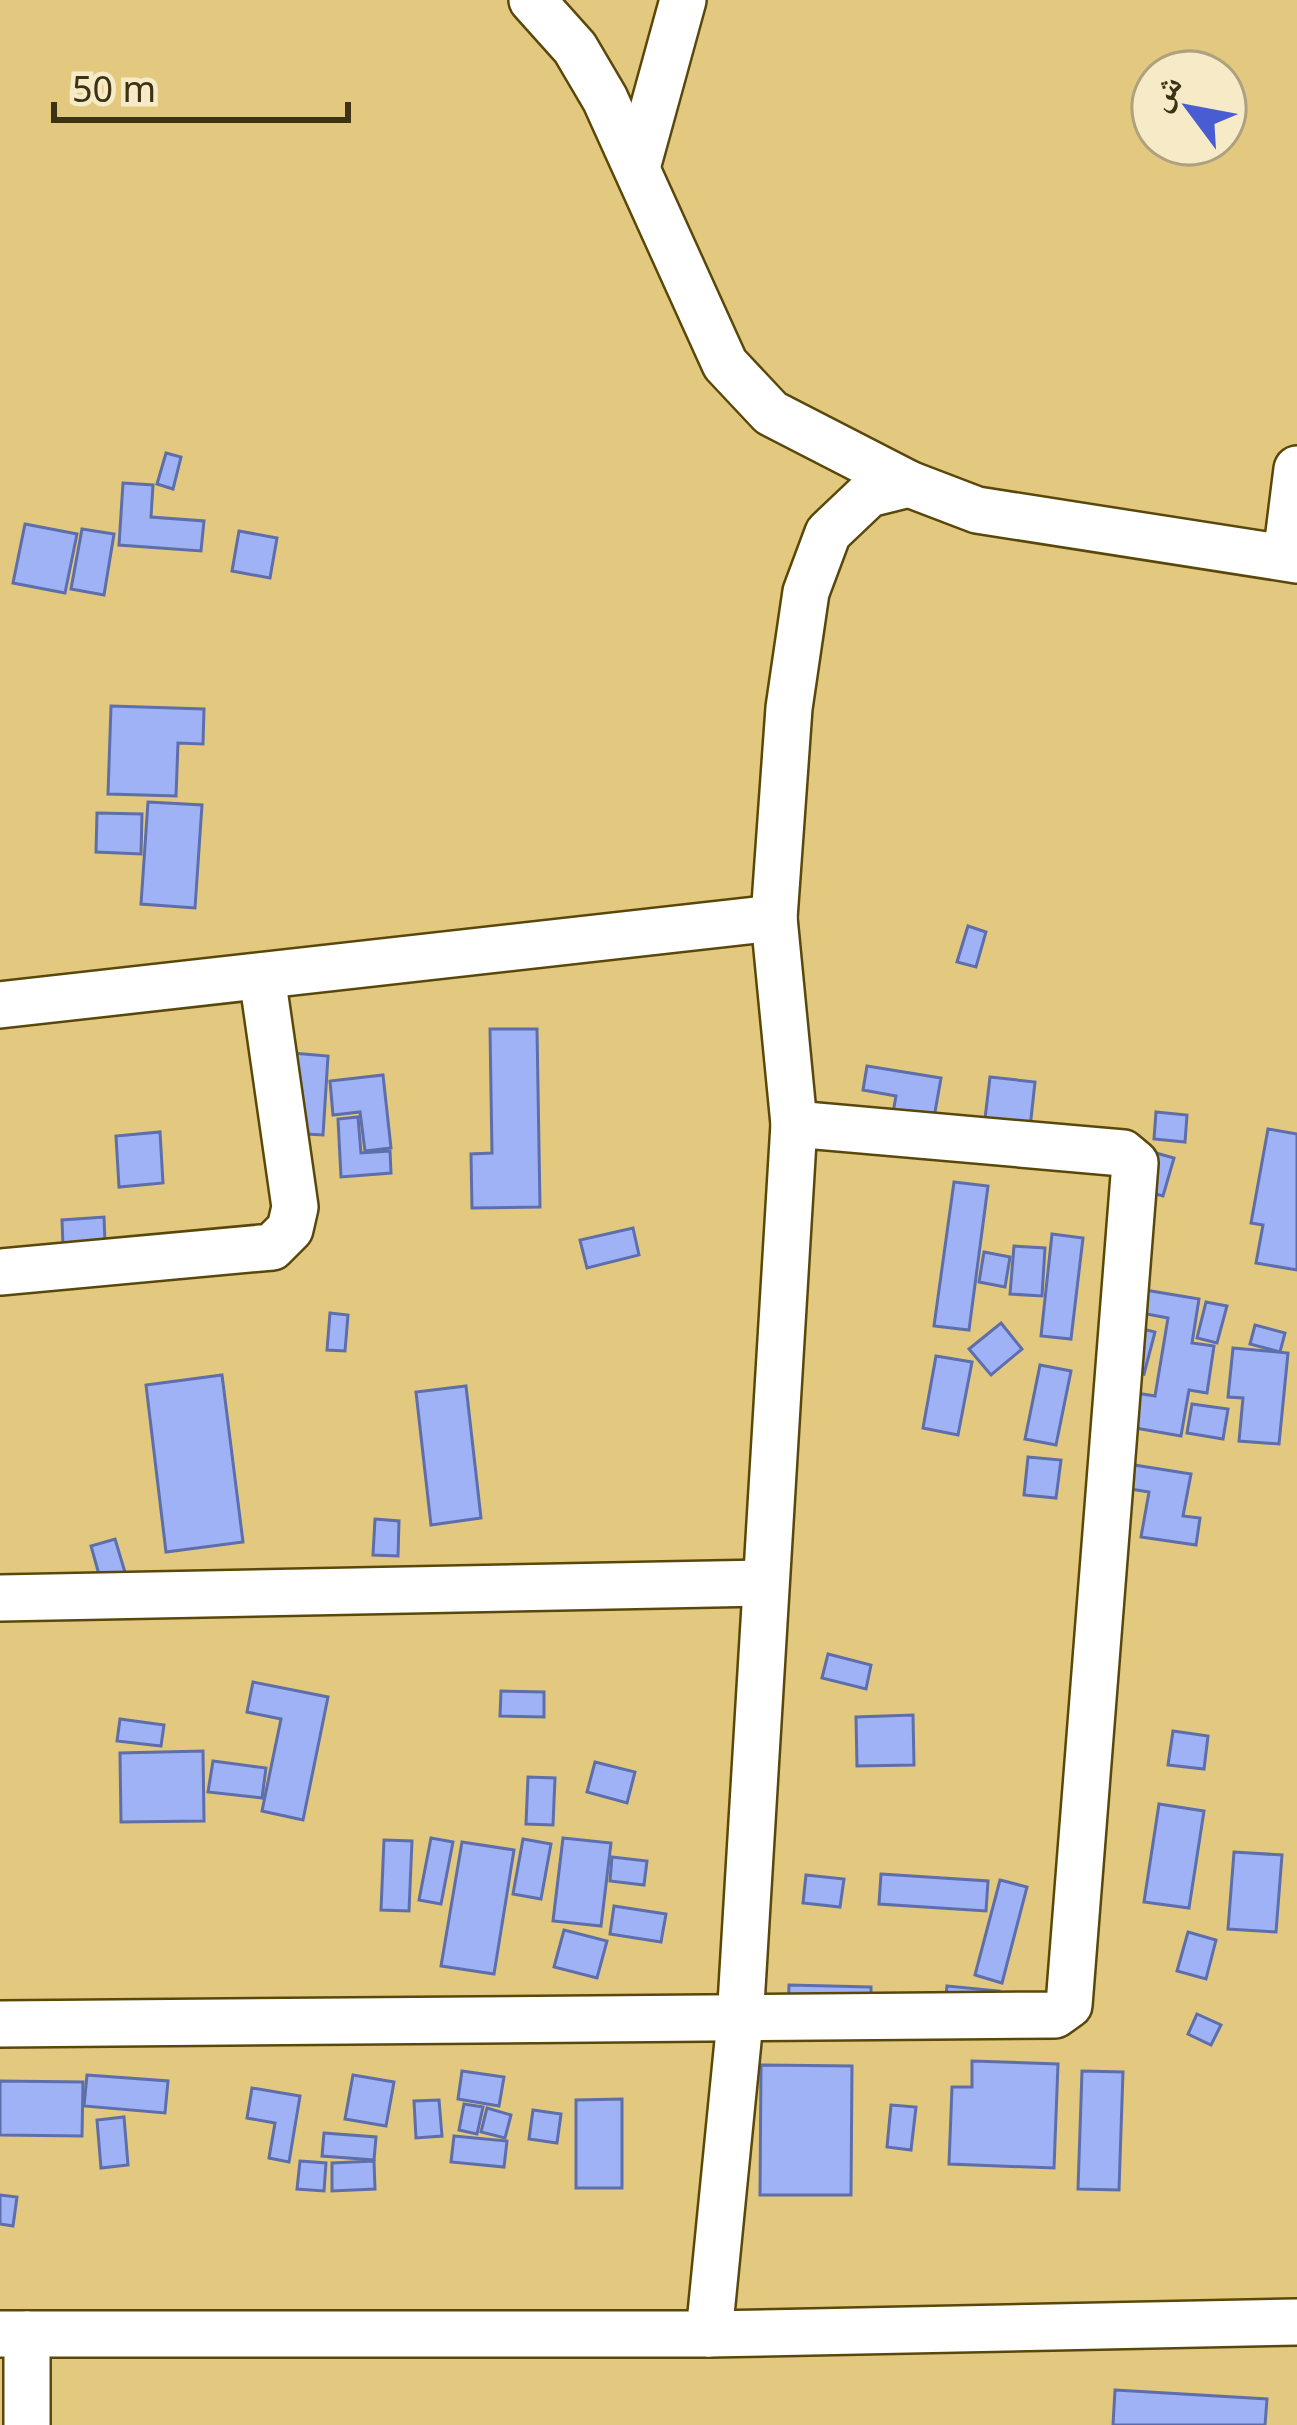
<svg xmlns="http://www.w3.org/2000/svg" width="1297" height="2425" font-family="'Noto Sans','Noto Naskh Arabic',sans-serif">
	<rect width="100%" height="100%" fill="#e2c97f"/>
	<g fill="#9fb2f5" stroke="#5d6eab" stroke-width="3">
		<path d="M166 453 181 457 173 489 157 484Z"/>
		<path d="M123 483 153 485 151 517 204 521 201 551 119 545Z"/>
		<path d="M25 524 77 534 65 593 13 583Z"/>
		<path d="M82 529 114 534 104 595 71 589Z"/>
		<path d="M239 531 277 538 270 578 232 571Z"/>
		<path d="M111 706 204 709 203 744 178 743 176 796 108 794Z"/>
		<path d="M148 802 202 805 195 908 141 904Z"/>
		<path d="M97 813 142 814 141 854 96 852Z"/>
		<path d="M968 926 986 932 976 967 957 962Z"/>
		<path d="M490 1029H537L540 1207 472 1208 471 1154 492 1153Z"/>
		<path d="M292 1053 328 1056 323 1135 287 1133Z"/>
		<path d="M867 1066 941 1078 929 1146 888 1140 896 1096 863 1090Z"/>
		<path d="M383 1075 391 1148 365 1151 360 1112 333 1115 330 1081Z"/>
		<path d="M990 1077 1035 1082 1029 1137 981 1152Z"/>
		<path d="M1156 1112 1187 1115 1185 1142 1154 1139Z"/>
		<path d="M358 1117 361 1153 390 1151 391 1173 341 1177 338 1119Z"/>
		<path d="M1268 1129 1297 1134V1270L1256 1263 1263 1225 1251 1223Z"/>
		<path d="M160 1132 163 1183 119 1187 116 1136Z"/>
		<path d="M1156 1153 1174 1158 1163 1196 1144 1191Z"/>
		<path d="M954 1182 988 1186 969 1330 934 1326Z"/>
		<path d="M104 1217 105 1243 63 1246 62 1220Z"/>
		<path d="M633 1228 639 1255 587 1268 580 1240Z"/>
		<path d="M1052 1234 1083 1238 1071 1339 1041 1336Z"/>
		<path d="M1014 1246 1045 1248 1042 1296 1010 1294Z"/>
		<path d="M984 1252 1010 1257 1005 1287 979 1282Z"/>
		<path d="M1139 1289 1199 1299 1192 1343 1214 1346 1207 1393 1189 1390 1181 1436 1124 1426 1130 1392 1155 1396 1168 1318 1136 1312Z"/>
		<path d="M1206 1302 1227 1306 1217 1343 1197 1338Z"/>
		<path d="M330 1313 348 1315 345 1351 327 1350Z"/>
		<path d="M1001 1323 1022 1349 991 1375 969 1349Z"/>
		<path d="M1255 1325 1285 1333 1280 1352 1250 1344Z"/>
		<path d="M1135 1327 1155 1332 1144 1374 1124 1368Z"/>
		<path d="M1233 1348 1288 1353 1279 1444 1239 1441 1243 1398 1228 1397Z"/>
		<path d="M936 1356 972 1362 958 1435 923 1428Z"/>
		<path d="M1040 1365 1071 1371 1056 1445 1025 1439Z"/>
		<path d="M222 1375 243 1542 166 1552 146 1385Z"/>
		<path d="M466 1386 481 1518 431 1525 416 1392Z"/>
		<path d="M1192 1404 1228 1409 1223 1439 1187 1433Z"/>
		<path d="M1028 1457 1061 1460 1056 1498 1024 1495Z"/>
		<path d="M1122 1463 1191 1474 1183 1516 1200 1518 1196 1545 1141 1537 1149 1492 1118 1487Z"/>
		<path d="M375 1519 399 1521 398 1556 373 1555Z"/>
		<path d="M115 1539 130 1589 105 1596 91 1546Z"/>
		<path d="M828 1654 871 1665 866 1689 822 1678Z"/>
		<path d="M253 1682 328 1697 303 1820 262 1811 281 1719 247 1712Z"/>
		<path d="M501 1691 544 1692V1717L500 1716Z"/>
		<path d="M913 1715 914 1765 857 1766 856 1717Z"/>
		<path d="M120 1719 164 1725 161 1746 117 1741Z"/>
		<path d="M1173 1731 1208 1736 1204 1769 1168 1765Z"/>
		<path d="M203 1751 204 1821 121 1822 120 1753Z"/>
		<path d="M213 1761 266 1768 262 1798 208 1792Z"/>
		<path d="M595 1762 635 1772 627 1803 587 1792Z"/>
		<path d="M528 1777 555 1778 553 1825 526 1824Z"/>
		<path d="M1159 1804 1204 1811 1189 1908 1144 1902Z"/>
		<path d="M431 1838 453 1842 441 1904 419 1900Z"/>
		<path d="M563 1838 611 1843 601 1926 553 1921Z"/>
		<path d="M523 1839 551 1844 541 1899 513 1894Z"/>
		<path d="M384 1840 412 1841 409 1911 381 1910Z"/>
		<path d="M462 1842 514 1850 494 1974 441 1966Z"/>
		<path d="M1234 1852 1282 1855 1276 1932 1228 1929Z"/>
		<path d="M612 1857 647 1861 644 1885 610 1881Z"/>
		<path d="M881 1874 988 1881 986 1911 879 1904Z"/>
		<path d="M806 1875 844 1879 840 1907 803 1903Z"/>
		<path d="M1000 1880 1027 1887 1002 1983 975 1975Z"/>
		<path d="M614 1906 666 1914 661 1942 610 1934Z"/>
		<path d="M564 1930 607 1941 597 1978 554 1967Z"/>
		<path d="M1188 1932 1216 1940 1206 1979 1177 1971Z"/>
		<path d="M789 1985 871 1987V2019L788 2017Z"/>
		<path d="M947 1986 999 1991 995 2020 944 2014Z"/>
		<path d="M1197 2014 1221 2025 1211 2045 1188 2034Z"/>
		<path d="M972 2061 1058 2064 1054 2168 949 2164 952 2087H972Z"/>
		<path d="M761 2065 852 2066 851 2195H760Z"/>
		<path d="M462 2071 504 2077 499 2106 458 2099Z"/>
		<path d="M1082 2071 1123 2072 1119 2190 1078 2189Z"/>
		<path d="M87 2075 168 2081 165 2113 84 2106Z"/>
		<path d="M353 2075 394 2082 386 2126 345 2119Z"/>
		<path d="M0 2081 83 2082 82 2136 0 2135Z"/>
		<path d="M252 2088 300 2096 289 2162 269 2158 275 2123 247 2118Z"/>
		<path d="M622 2099V2188H576V2100Z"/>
		<path d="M439 2100 442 2136 416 2138 414 2101Z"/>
		<path d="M464 2104 483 2107 477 2134 459 2130Z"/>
		<path d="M891 2105 916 2107 911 2150 887 2147Z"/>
		<path d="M487 2108 511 2115 505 2138 481 2132Z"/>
		<path d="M533 2110 561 2114 557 2143 529 2139Z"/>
		<path d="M124 2117 128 2165 101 2168 97 2120Z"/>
		<path d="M324 2133 376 2137 374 2160 322 2156Z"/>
		<path d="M454 2136 507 2141 504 2167 451 2162Z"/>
		<path d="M300 2161 326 2163 324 2191 297 2189Z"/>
		<path d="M374 2161 375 2189 332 2191V2163Z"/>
		<path d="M0 2195 17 2197 13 2226 0 2224Z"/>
		<path d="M1115 2390 1267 2399 1265 2425H1113Z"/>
	</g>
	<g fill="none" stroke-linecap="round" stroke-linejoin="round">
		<g stroke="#5a480a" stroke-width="50">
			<g id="minor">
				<path d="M532 0 575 48 605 99 725 364 771 413 909 484 977 510 1297 560"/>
				<path d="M638 164 683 0"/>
				<path d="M1286 557 1297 469"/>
				<path d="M0 1005 774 918"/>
				<path d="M0 1272 272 1247 290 1229 295 1207 262 976"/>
				<path d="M0 1598 765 1583"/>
				<path d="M0 2024 1055 2015 1069 2005 1135 1163 1123 1153 794 1124"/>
				<path d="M0 2334H709L1297 2322"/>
				<path d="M27 2334V2425"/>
				<path d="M709 2334 740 2021 794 1124 774 918 789 708 806 592 828 533 869 494 909 484"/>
			</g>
		</g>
		<use href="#minor" stroke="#fff" stroke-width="45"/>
	</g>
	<g transform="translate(1189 108) rotate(302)"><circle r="57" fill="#f7ebc7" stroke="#ada17f" stroke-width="3"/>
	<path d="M0-9L21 45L0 30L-21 45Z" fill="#495dd2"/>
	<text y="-18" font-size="33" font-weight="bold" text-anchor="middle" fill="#3d3314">ش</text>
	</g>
	<path d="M54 102v18h294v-18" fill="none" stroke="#3d3314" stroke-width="6"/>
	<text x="72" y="102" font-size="36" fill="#3d3314" stroke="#f7ebc7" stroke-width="9" paint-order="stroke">50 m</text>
</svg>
